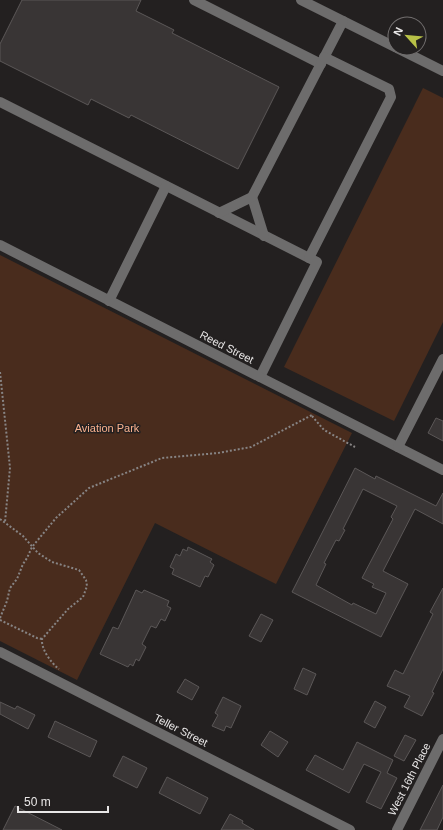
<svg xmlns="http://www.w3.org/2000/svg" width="443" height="830" font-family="Arial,sans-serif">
	<rect width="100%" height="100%" fill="#232020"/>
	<g fill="#492c1d">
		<path d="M423 88 443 98V322L394 421 284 367Z"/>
		<path d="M0 255 352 433 276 584 155 523 77 680 0 641Z"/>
	</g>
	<g fill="#393535" stroke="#5b5757" fill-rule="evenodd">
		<path d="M22 0H141L136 11 174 30 172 33 279 87 238 169 131 115 129 118 91 99 88 105 0 61V44Z"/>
		<path d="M436 418 443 421V441L428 433Z"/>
		<path d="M355 468 375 479 376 476 436 506 443 493V524L415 509 383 571 408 584 381 637 292 592ZM363 489 397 506 391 517 393 519 362 578 374 584 372 587 386 593 376 614 353 603 352 605 316 585 326 564 324 563 336 540 339 541 345 530 343 529Z"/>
		<path d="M188 547 212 559 210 562 214 565 208 577 205 576 200 587 172 574 174 569 170 567 176 554 180 556 183 549 187 551Z"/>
		<path d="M443 588V669L432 692 434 693 422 716 404 707 410 696 387 686 395 670 403 674 433 614 430 612Z"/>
		<path d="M136 590 142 593 144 590 169 601 167 606 171 608 165 621 161 619 156 628 151 626 142 644 146 647 139 661 136 659 133 666 130 664 128 667 100 654 113 627 118 629Z"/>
		<path d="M261 614 273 620 261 642 249 636Z"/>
		<path d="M303 668 316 674 307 695 294 689Z"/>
		<path d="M185 679 199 687 192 700 177 692Z"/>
		<path d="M223 697 241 706 231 728 226 726 224 731 212 726 218 715 215 713Z"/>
		<path d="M375 701 386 707 375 728 364 722Z"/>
		<path d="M0 702 15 709 17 706 35 715 28 729 0 714Z"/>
		<path d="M55 721 97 741 90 757 48 737Z"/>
		<path d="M270 731 288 742 278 757 261 745Z"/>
		<path d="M405 735 416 740 404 761 394 756Z"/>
		<path d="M357 742 393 760 387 773 397 778 381 809 366 802 381 772 364 764 349 793 306 770 315 755 343 770Z"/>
		<path d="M123 756 147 768 137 788 113 776Z"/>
		<path d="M167 777 208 798 200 814 159 793Z"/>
		<path d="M443 785V817L437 830H420Z"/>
		<path d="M15 806 62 830H3Z"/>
		<path d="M230 814 243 821 242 823 254 830H221Z"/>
	</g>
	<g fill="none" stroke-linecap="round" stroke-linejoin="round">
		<g stroke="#878484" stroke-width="2" stroke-dasharray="2 2" stroke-linecap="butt">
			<path d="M0 372 10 468 5 522"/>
			<path d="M312 416 324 430 355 447"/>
			<path d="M0 519 23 536 38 553 52 562 79 570 86 580 87 586 83 597 68 609 42 639C41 649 51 663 59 669"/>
			<path d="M0 618 7 601 10 588 17 579 23 564 27 558 32 547 56 518 89 488 162 458 218 453 251 447 312 415"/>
			<path d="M0 620 37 638 42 639"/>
		</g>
		<g stroke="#6d6c6c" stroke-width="10">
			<path d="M194 0 321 64"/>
			<path d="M301 0 395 47"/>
			<path d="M397 48 443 71"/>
			<path d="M0 102 317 262 260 377"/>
			<path d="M252 197 264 236"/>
			<path d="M219 213 252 197 343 21"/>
			<path d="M0 245 443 470"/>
			<path d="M309 258 391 97 389 89 324 57"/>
			<path d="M109 301 166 186"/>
			<path d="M398 447 443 359"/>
			<path d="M0 652 350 830"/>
			<path d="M397 830 443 739"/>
		</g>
	</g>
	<g text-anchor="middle" stroke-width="3" stroke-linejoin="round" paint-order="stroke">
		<g font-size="11" fill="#e8e6e6" stroke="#232020">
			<text transform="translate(227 347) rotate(27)" y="4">Reed Street</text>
			<text transform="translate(181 730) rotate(27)" y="4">Teller Street</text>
			<text transform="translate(409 779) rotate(-63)" y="4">West 16th Place</text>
		</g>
		<g font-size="11" fill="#fab18e" stroke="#232020">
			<text x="107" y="432">Aviation Park</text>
		</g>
	</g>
	<g transform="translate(407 36) rotate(297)"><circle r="19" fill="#232020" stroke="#726f6f"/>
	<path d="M0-3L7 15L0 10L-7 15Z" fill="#b8c147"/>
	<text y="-6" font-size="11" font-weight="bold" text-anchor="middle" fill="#e8e6e6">N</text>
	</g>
	<path d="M18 806v6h90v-6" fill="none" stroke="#e8e6e6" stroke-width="2"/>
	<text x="24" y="806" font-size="12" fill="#e8e6e6" stroke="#232020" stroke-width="3" paint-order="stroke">50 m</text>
</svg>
